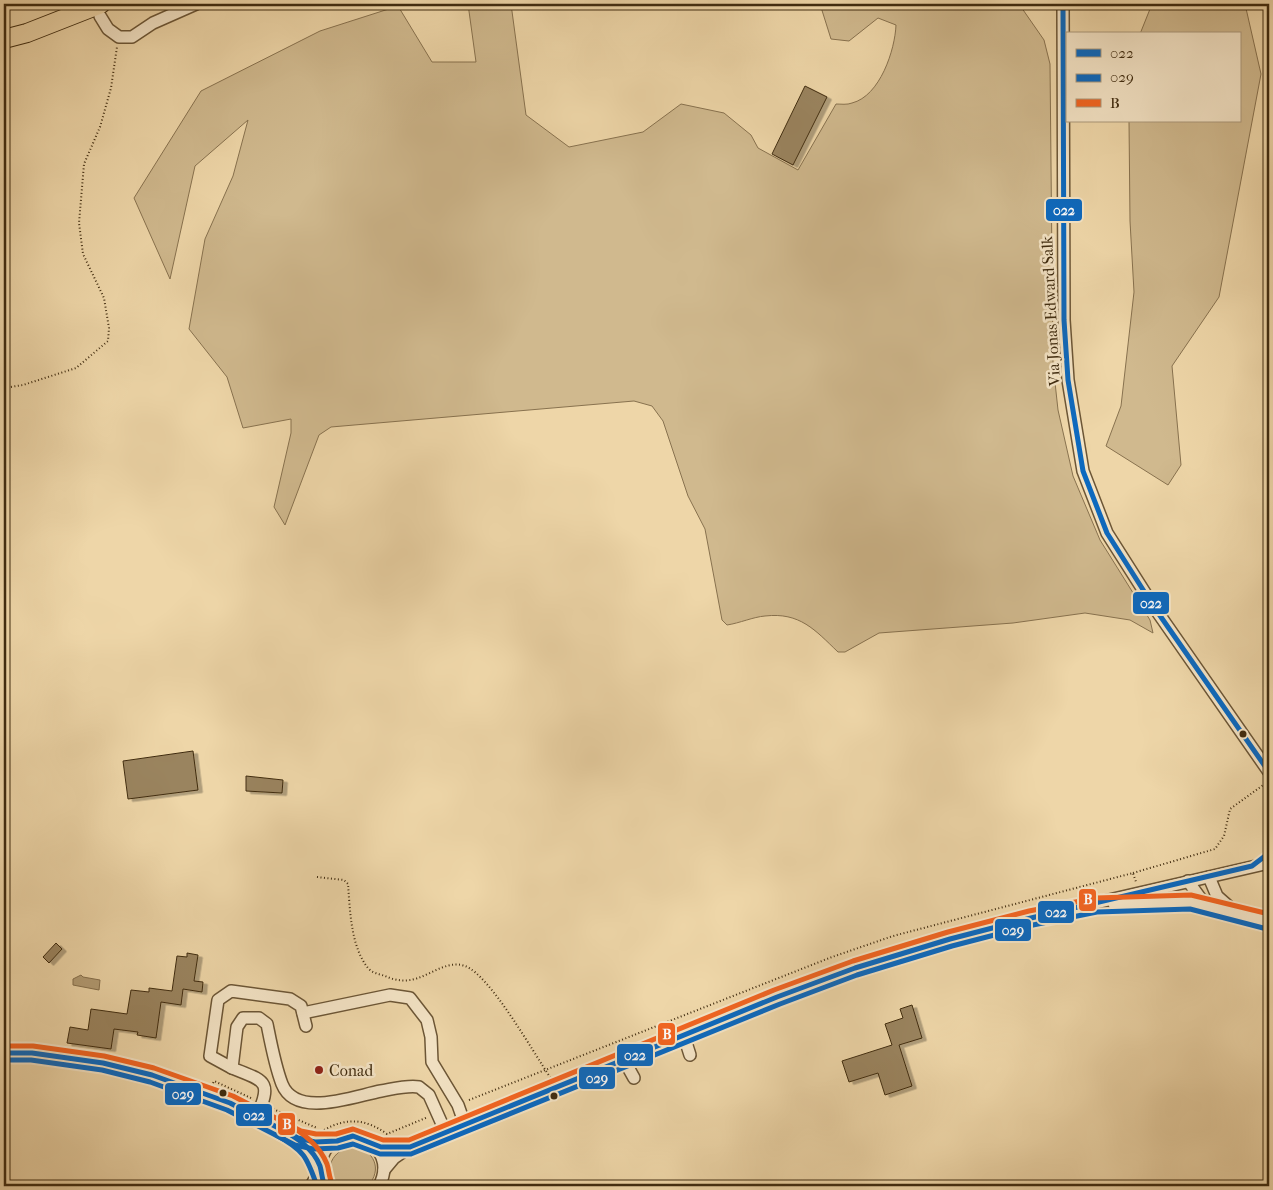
<svg xmlns="http://www.w3.org/2000/svg" width="1273" height="1190" font-family="'IM FELL French Canon',serif">
	<defs>
		<filter id="shadow"><feDropShadow dx="4.5" dy="2.5" stdDeviation="0" flood-color="#0004"/></filter>
	</defs>
	<rect width="100%" height="100%" fill="#eed6a8"/>
	<filter id="stains"><feTurbulence type="fractalNoise" baseFrequency=".004" numOctaves="4"/><feColorMatrix values="0 0 0 0 .2 0 0 0 0 .09 0 0 0 0 .02 0 0 0 .5 -.17"/></filter>
	<radialGradient id="worn" r=".72"><stop offset=".6" stop-color="#630" stop-opacity="0"/><stop offset="1" stop-color="#630" stop-opacity=".3"/></radialGradient>
	<g fill="#d0b98e" stroke="#88724f">
		<path d="M468 4H511L526 115 569 147 643 132 681 104 724 113 751 135 758 148 798 170 836 104C841 104 847 105 852 103 880 96 895 50 896 25L878 18 849 41 831 39 820 4H1019L1044 40 1050 64 1053 364 1058 410 1073 476 1100 540 1150 620 1153 633 1130 620 1085 613 1013 623 879 633 845 652H838C815 630 800 612 765 616 753 617 740 623 727 625L722 620 705 529 688 496 663 421 652 406 634 401 331 427 319 435 285 525 274 507 291 433V419L243 428 227 377 189 329 205 239 233 176 248 120 195 166 170 279 134 198 201 91 320 31 398 6 432 62H476Z"/>
		<path d="M1152 4H1245L1261 74 1219 297 1172 366 1181 465 1168 485 1106 446 1121 406 1134 292 1130 221 1129 121H1239V34H1140Z"/>
		<path d="M353 1146C374 1150 383 1169 368 1186H337C322 1170 332 1150 353 1146Z"/>
	</g>
	<path fill="#b39c74" stroke="#856f4c" d="M81 975 83 977 100 980 99 990 73 985V979Z"/>
	<g fill="#9a845f" stroke="#402c10" filter="url(#shadow)">
		<path d="M805 86 827 97 793 165 772 154Z"/>
		<path d="M193 751 198 790 128 799 123 761Z"/>
		<path d="M246 776 283 780 282 793 246 791Z"/>
		<path d="M56 943 62 949 49 963 43 957Z"/>
		<path d="M187 953 198 955 194 981 203 982 202 992 183 989 181 1005 161 1002 156 1038 137 1035 138 1032 114 1029 111 1049 67 1043 70 1027 88 1030 91 1009 127 1014 131 990 149 992V988L172 991 177 956 187 957Z"/>
		<path d="M912 1005 922 1038 899 1045 912 1086 885 1095 878 1073 849 1082 842 1061 892 1045 885 1024 903 1018 900 1009Z"/>
	</g>
	<g fill="none" stroke-linecap="round" stroke-linejoin="round">
		<g stroke="#6c5636" stroke-width="14">
			<g id="minor">
				<path d="M1063 4 1064 320 1068 380 1083 471 1107 533 1154 607 1269 772"/>
				<path d="M100 16 108 29 119 37H132L153 23 196 4"/>
				<path d="M1209 877 1217 896 1234 911"/>
				<path d="M1188 881 1206 906"/>
				<path d="M1114 904 1191 902 1269 922"/>
				<path d="M303 1013 390 995 410 998 427 1020 431 1037 432 1062 458 1105 465 1125"/>
				<path d="M684 1036 690 1055"/>
				<path d="M4 1053C25 1051 46 1055 68 1058 124 1066 175 1081 228 1103 264 1117 297 1147 337 1141"/>
				<path d="M624 1060 634 1078"/>
				<path d="M232 1068 210 1056 218 1000 231 991 290 999 301 1006 306 1026"/>
				<path d="M257 1116C273 1080 264 1081 232 1068L237 1027 243 1018H259L267 1024C271 1044 275 1066 282 1084 296 1119 354 1096 381 1091 393 1089 407 1085 419 1087L429 1095 446 1133"/>
				<path d="M298 1138 320 1165"/>
				<path d="M374 1145 386 1148 408 1147"/>
				<path d="M384 1170 394 1158 410 1147 777 997 855 968 950 939 1031 918 1269 863"/>
				<path d="M311 1186 320 1170"/>
				<path d="M325 1186C320 1177 318 1167 322 1157 337 1116 402 1142 379 1186"/>
			</g>
		</g>
		<g stroke="#402c10" stroke-width="20">
			<path id="highway" d="M4 39 27 33 101 4"/>
		</g>
		<g stroke="#402c10" stroke-width="2" stroke-dasharray="1 2.5" stroke-linecap="butt">
			<path d="M4 388 23 385 76 368 108 341 109 328 104 298 83 254 79 223 84 164 100 127 111 88 117 47"/>
			<path d="M1133 873 1215 849 1224 836 1230 809 1266 783"/>
			<path d="M317 877 344 880 348 884C350 911 351 947 368 968 372 973 379 974 385 976 396 981 407 982 418 978 433 973 449 960 465 966 490 975 533 1052 550 1077"/>
			<path d="M213 1083 214 1081 251 1098"/>
			<path d="M469 1100 832 957 893 936 1133 873 1136 882"/>
			<path d="M273 1109 317 1128"/>
			<path d="M324 1130C347 1117 366 1119 387 1134L428 1117"/>
		</g>
		<use href="#minor" stroke="#f4e4c6" stroke-width="11"/>
		<use href="#highway" stroke="#eed6a8" stroke-width="18"/>
		<g stroke="#f4e4c6" stroke-width="9">
			<g id="bus-1">
				<path d="M1063 4 1064 320 1068 380 1083 471 1107 533 1154 607 1269 772"/>
				<path d="M4 1053H32L103 1063 152 1075 230 1103 298 1138 315 1142 337 1141 353 1136 381 1147H410L777 997 855 968 950 939 1031 918 1252 866 1269 853"/>
				<path d="M279 1128C296 1137 313 1148 320 1166 322 1173 322 1180 325 1186"/>
			</g>
		</g>
		<g stroke="#f4e4c6" stroke-width="9">
			<g id="bus-2">
				<path d="M4 1060H31L102 1070 150 1082 227 1110 295 1145 313 1149 338 1148 353 1144 380 1154H411L780 1004 857 975 952 946 1033 925 1097 912 1190 909 1267 929"/>
				<path d="M276 1135C304 1150 307 1157 317 1186"/>
			</g>
		</g>
		<g stroke="#f4e4c6" stroke-width="9">
			<g id="bus-3">
				<path d="M4 1046H33L104 1056 154 1068 233 1096 301 1131 316 1134H336L353 1129 383 1140H409L774 990 853 961 948 932 1029 911 1096 898 1191 895 1269 914"/>
				<path d="M282 1121C301 1131 319 1144 327 1164 329 1170 329 1177 332 1183"/>
			</g>
		</g>
		<use href="#bus-1" stroke="#0c69bf" stroke-width="5"/>
		<use href="#bus-2" stroke="#0c69bf" stroke-width="5"/>
		<use href="#bus-3" stroke="#f26522" stroke-width="5"/>
	</g>
	<g fill="#402c10" stroke="#f4e4c6" stroke-width="2">
		<circle cx="1243" cy="734" r="4.5"/>
		<circle cx="223" cy="1093" r="4.5"/>
		<circle cx="554" cy="1096" r="4.5"/>
	</g>
	<circle fill="#8f2418" stroke="#f4e4c6" stroke-width="2" cx="319" cy="1070" r="5"/>
	<g text-anchor="middle" stroke-width="5" stroke-linejoin="round" paint-order="stroke">
		<g font-size="16" fill="#402c10" stroke="#f4e4c6">
			<text transform="translate(1050 311) rotate(-93)" y="6">Via Jonas Edward Salk</text>
		</g>
		<g font-size="16" fill="#402c10" stroke="#f4e4c6" text-anchor="start">
			<text x="329" y="1076">Conad</text>
		</g>
	</g>
	<g stroke="#f4e4c6" stroke-width="2">
		<rect x="1045" y="198" width="38" height="24" rx="5" fill="#0c69bf"/>
		<rect x="1132" y="591" width="38" height="24" rx="5" fill="#0c69bf"/>
		<rect x="1078" y="888" width="19" height="24" rx="5" fill="#f26522"/>
		<rect x="1037" y="900" width="38" height="24" rx="5" fill="#0c69bf"/>
		<rect x="994" y="918" width="38" height="24" rx="5" fill="#0c69bf"/>
		<rect x="657" y="1022" width="19" height="24" rx="5" fill="#f26522"/>
		<rect x="616" y="1043" width="38" height="24" rx="5" fill="#0c69bf"/>
		<rect x="578" y="1066" width="38" height="24" rx="5" fill="#0c69bf"/>
		<rect x="164" y="1082" width="38" height="24" rx="5" fill="#0c69bf"/>
		<rect x="235" y="1103" width="38" height="24" rx="5" fill="#0c69bf"/>
		<rect x="277" y="1112" width="19" height="24" rx="5" fill="#f26522"/>
	</g>
	<g font-size="14" text-anchor="middle" font-weight="bold" fill="#fff">
		<text x="1064" y="215">022</text>
		<text x="1151" y="608">022</text>
		<text x="1088" y="904">B</text>
		<text x="1056" y="917">022</text>
		<text x="1013" y="935">029</text>
		<text x="667" y="1039">B</text>
		<text x="635" y="1060">022</text>
		<text x="597" y="1083">029</text>
		<text x="183" y="1099">029</text>
		<text x="254" y="1120">022</text>
		<text x="287" y="1129">B</text>
	</g>
	<rect width="1273" height="1190" fill="none" stroke="#eed6a8" stroke-width="20"/>
	<rect x="5" y="5" width="1263" height="1180" fill="none" stroke="#402c10" stroke-width="2.5"/>
	<rect x="10" y="10" width="1253" height="1170" fill="none" stroke="#402c10"/>
	<rect x="1066" y="32" width="175" height="90" fill="#f4e4c6" stroke="#ac9a7d"/>
	<rect x="1076" y="49" width="25" height="8" fill="#0c69bf" stroke="#ac9a7d"/>
	<text x="1110" y="58" font-size="15" fill="#402c10">022</text>
	<rect x="1076" y="74" width="25" height="8" fill="#0c69bf" stroke="#ac9a7d"/>
	<text x="1110" y="82" font-size="15" fill="#402c10">029</text>
	<rect x="1076" y="99" width="25" height="8" fill="#f26522" stroke="#ac9a7d"/>
	<text x="1110" y="108" font-size="15" fill="#402c10">B</text>
	<rect width="100%" height="100%" filter="url(#stains)"/>
	<rect width="100%" height="100%" fill="url(#worn)"/>
</svg>
